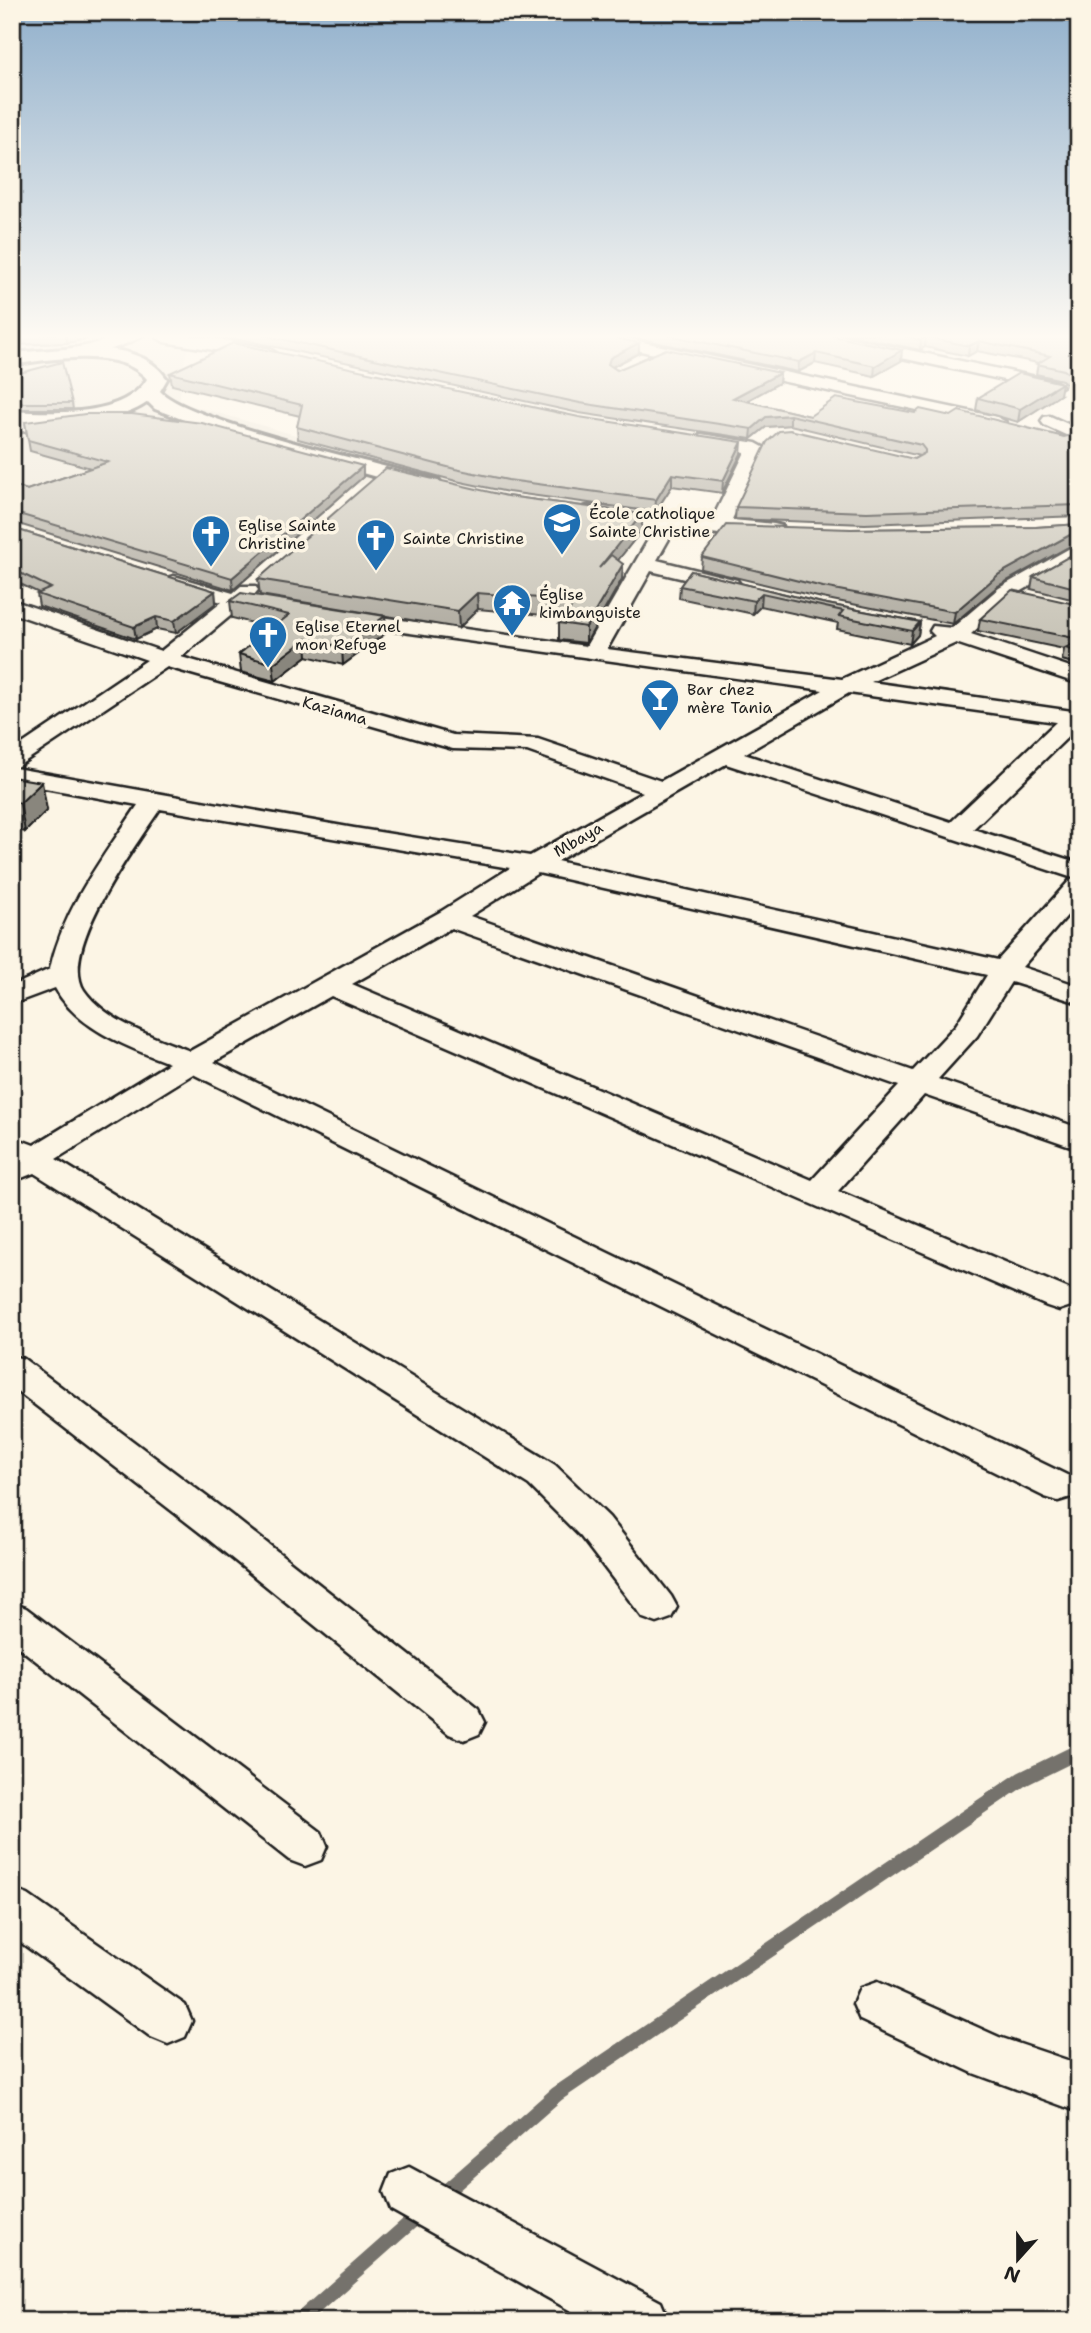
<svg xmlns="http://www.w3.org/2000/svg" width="1091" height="2333" font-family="'Shantell Sans',sans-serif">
	<rect width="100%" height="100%" fill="#fcf5e5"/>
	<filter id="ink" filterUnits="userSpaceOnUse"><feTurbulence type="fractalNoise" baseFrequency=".0143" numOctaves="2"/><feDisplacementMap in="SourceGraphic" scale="14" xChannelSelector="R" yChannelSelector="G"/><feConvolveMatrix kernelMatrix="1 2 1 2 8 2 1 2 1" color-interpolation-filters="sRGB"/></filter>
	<g filter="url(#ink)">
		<path fill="#ebe5d6" d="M12 334H192L185 358 179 402 394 463 361 486 238 457 12 520Z"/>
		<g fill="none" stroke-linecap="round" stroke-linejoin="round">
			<g stroke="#75726c" stroke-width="15">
				<path d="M441 2196 557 2094 1022 1779 1079 1751"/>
				<path d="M299 2321 421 2213"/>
			</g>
			<g stroke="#1c1c1c" stroke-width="5">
				<g id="minor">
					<path d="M122 334H144C133 345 70 364 58 353L60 350 90 345Z"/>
					<path d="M158 334 203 336 270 349 278 354 270 359 164 342 156 337Z"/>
					<path d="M576 334H605L997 417 1006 422 997 427 584 339Z"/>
					<path d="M805 334H833L1055 381 1063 386 1055 391 813 339Z"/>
					<path d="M1050 416 1079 429V441L1044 425 1041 421 1044 417Z"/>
					<path d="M701 434 756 443 765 448 728 528 718 534 708 528 745 452 695 443 692 439Z"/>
					<path d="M668 517 678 523 657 560 737 580 740 584 730 590 651 571 607 649 842 679 935 636 930 631 933 626 952 628 999 588 1079 543V558L1013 596 971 634 1079 670V684L956 643 871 682 1079 712V726L973 829 1079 863V902L1022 967 1079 986V1003L1011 982 977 1036 938 1079 1079 1128V1149L924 1095 838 1191 1071 1290 1076 1298 1071 1306 1059 1310 1047 1306 331 996 214 1062 1071 1477 1077 1487 1071 1497 1058 1501 1045 1497 193 1074 56 1159 555 1465 609 1517 671 1596 677 1607 671 1618 657 1623 643 1618 581 1537 529 1485 34 1173 12 1182V1141L18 1139 34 1145 169 1063C128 1047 77 1029 55 988L12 1004V986L50 969C64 907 103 857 138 805L12 782V751L147 660 12 613V600L161 651 222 602 167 586 164 582 167 578 174 576 233 593 241 586H255L258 590 253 596 280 602 283 606 280 610 273 612 241 607 181 657 453 735 538 739 661 781 823 690 345 624 334 618 345 612 586 646 658 523ZM167 667 453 749 527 751 643 792 530 856 354 828 15 768ZM849 693 1056 722 951 822 744 754ZM726 764 1076 879 1070 880 998 960 557 861ZM160 809 510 868 440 912 190 1051C156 1038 106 1022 84 990 58 949 137 844 160 809ZM538 873 987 975 956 1025 913 1071 470 916ZM451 928 899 1086 812 1180 352 984Z"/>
					<path d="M12 1356 24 1359 231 1515 479 1710 485 1722 479 1734 464 1740 449 1734 203 1535 12 1387Z"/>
					<path d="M12 1603 26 1608 321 1832 327 1846 321 1860 305 1866 289 1860 12 1642Z"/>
					<path d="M12 1889 28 1895 185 2005 192 2021 185 2037 168 2044 151 2037 12 1936Z"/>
					<path d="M877 1982 999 2037 1079 2064V2112L973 2073 860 2020 853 2004 860 1988Z"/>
					<path d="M409 2167 661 2302 669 2321H589L391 2210 384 2192 391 2174Z"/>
				</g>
			</g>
			<g stroke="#1c1c1c" stroke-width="6">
				<path id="major" d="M60 412 71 418 68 423 12 433V421Z"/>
			</g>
			<g stroke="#1c1c1c" stroke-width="6">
				<g id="highway">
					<path d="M90 347C121 350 149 353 167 379L160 391C189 422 387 466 439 480L442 485 431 492 224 435 155 409 148 402C112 427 54 426 12 423V411C52 413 123 418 147 379 121 347 48 359 12 365V353Z"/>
					<path d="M590 506 774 524 782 526 786 531 782 536 774 538 668 530 582 518 578 513 582 508Z"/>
				</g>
			</g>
			<use href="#minor" fill="#fcf5e5" fill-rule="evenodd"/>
			<use href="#major" fill="#fcf5e5" fill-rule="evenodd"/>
			<use href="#highway" fill="#fcf5e5" fill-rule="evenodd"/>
		</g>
		<g fill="#a9a59a" stroke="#1c1c1c" stroke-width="2">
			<path d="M12 334H99L86 339 67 343 12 345Z"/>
			<path d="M192 334H596L639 353 612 367 617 370 780 373 779 383 746 401 810 416 915 413 951 416 1064 437 1079 433V516L865 524 735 519 736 507 914 459 920 456 790 425 766 427 751 439 579 413 244 340 192 335Z"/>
			<path d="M616 334H823L901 361 874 376 815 363 798 372Z"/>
			<path d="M845 334 1079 335V388L1074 386 1071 388 1062 380 1036 374 1038 363 977 351 968 356 925 347 920 350Z"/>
			<path d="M170 373 741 454 722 493 672 486 655 512 508 492 456 481 298 439 297 427 300 416 172 385Z"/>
			<path d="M16 374 72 403 73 409H22Z"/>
			<path d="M1060 395 1018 422 976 410 978 398Z"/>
			<path d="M25 422 363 477 233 590 12 522V485L27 490 91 468 30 451Z"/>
			<path d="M507 496 642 514V530L618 560 622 579 586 643 559 640V623L565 617 478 609 459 628 260 595 258 579Z"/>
			<path d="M1079 524V541L998 586 953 624 822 598 701 569 702 557 851 529 1036 527Z"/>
			<path d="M12 528 215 591 216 603 176 633 157 629 136 639 39 606 37 594 39 593 12 580Z"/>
			<path d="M1079 551V601L1031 589 1033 577Z"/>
			<path d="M691 571 822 603 920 622 918 635 910 644 837 629 838 623 761 606 753 614 679 598 680 586Z"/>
			<path d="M230 601 385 616 386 633 343 665 307 656 275 681 241 672 239 654 273 628 232 618Z"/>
			<path d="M1079 605V665L1062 660 1064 649 978 631 980 619Z"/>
			<path d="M12 777 47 810 25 832 12 829Z"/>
		</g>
		<g fill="#89867d" stroke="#1c1c1c" stroke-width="2">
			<path d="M66 334H99L86 339 67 343Z"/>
			<path d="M926 337 925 347 920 350 921 340Z"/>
			<path d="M979 341 977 351 968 356 969 346Z"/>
			<path d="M639 343V353L610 368 608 364 610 358Z"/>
			<path d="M902 350 901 361 874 376 875 366Z"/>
			<path d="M816 353 815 363 798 372 799 362Z"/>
			<path d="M780 373 779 383 732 409 733 398Z"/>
			<path d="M1076 375 1074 386 1071 388 1073 377Z"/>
			<path d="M1062 383 1060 395 1018 422 1020 409Z"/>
			<path d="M790 415V425L766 427 751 439 752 429 766 417Z"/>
			<path d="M742 442 741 454 722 493 723 481Z"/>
			<path d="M363 466V477L233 590 232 578Z"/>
			<path d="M672 474V486L655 512 656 500Z"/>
			<path d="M642 514V530L599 584V568Z"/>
			<path d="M1079 530V541L998 586 953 624 955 612 999 574Z"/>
			<path d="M623 564 622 579 586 643V627Z"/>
			<path d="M215 591 216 603 176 633 174 621Z"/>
			<path d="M477 593 478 609 459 628 458 611Z"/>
			<path d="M762 593 761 606 753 614 754 601Z"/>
			<path d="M385 616 386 633 343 665 342 647Z"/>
			<path d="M156 617 157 629 136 639 134 627Z"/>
			<path d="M920 622 918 635 910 644 912 631Z"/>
			<path d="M306 639 307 656 275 681 273 664Z"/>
			<path d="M42 782 47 810 25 832 20 803Z"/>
		</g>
		<g fill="#c4c0b3" stroke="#1c1c1c" stroke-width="2">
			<path d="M12 334H54L12 335Z"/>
			<path d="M257 334H596L639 343 610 358 608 364 617 370 666 349 780 373 733 398 810 416 836 398 915 413 920 409 951 416 959 411 1064 437 1079 433V505L867 512 736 507 767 442 779 431 790 430 914 459 925 453V450L921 445 790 415 766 417 752 429 580 403Z"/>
			<path d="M663 334H823L902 350 875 366 816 353 799 362Z"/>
			<path d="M893 334 1079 335V377L1076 375 1073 377 1064 370 1037 364 1050 356 979 341 969 346 926 337 921 340Z"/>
			<path d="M233 343 579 417 742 442 723 481 672 474 656 500 508 480 455 469 297 427 302 405 170 373Z"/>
			<path d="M62 362 72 403H21L16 374Z"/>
			<path d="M1019 373 1062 383 1020 409 978 398Z"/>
			<path d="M85 414H132L202 423 363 466 232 578 12 512V485L27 490 108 462 28 440 25 422Z"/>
			<path d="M386 468 507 496 642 514 599 568 611 555 623 564 586 627 559 623 576 601 477 593 458 611 258 579Z"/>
			<path d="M1079 524V530L999 574 955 612 823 587 702 557 726 525 851 529 1036 527Z"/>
			<path d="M12 528 215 591 174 621 156 617 134 627 37 594 51 588 12 569Z"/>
			<path d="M1079 551V589L1033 577Z"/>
			<path d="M691 571 822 603 920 622 912 631 839 616 843 611 762 593 754 601 680 586Z"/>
			<path d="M1012 590 1079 605V639L980 619Z"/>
			<path d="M241 593 385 616 342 647 306 639 273 664 239 654 289 615 230 601Z"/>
			<path d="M1079 641V652L1065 648Z"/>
			<path d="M12 777 42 782 20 803 12 801Z"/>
		</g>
	</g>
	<linearGradient id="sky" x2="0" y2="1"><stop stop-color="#91b0cc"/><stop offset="0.51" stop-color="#fefaf3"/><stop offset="1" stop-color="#fefaf3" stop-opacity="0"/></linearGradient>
	<rect width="1091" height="660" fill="url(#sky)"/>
	<defs>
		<g id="school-pin" transform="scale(2.0125)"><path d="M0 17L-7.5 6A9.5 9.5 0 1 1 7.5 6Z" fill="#1f6fb2" stroke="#fcf5e5"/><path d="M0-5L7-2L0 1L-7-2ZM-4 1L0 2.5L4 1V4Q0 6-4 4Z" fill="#fff"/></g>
		<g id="church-pin" transform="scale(2.0125)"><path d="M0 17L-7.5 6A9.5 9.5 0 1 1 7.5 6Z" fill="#1f6fb2" stroke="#fcf5e5"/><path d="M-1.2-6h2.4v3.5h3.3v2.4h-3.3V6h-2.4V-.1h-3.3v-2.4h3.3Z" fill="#fff"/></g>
		<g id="temple-pin" transform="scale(2.0125)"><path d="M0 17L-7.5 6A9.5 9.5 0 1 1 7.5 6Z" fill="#1f6fb2" stroke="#fcf5e5"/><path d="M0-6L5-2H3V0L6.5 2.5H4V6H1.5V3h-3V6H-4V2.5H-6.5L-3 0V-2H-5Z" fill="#fff"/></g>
		<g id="bar-pin" transform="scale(2.0125)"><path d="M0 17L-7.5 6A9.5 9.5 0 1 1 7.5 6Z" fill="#1f6fb2" stroke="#fcf5e5"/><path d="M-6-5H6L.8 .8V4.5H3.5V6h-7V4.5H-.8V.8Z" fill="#fff"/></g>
	</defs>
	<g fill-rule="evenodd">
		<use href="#school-pin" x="562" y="522"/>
		<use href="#church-pin" x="211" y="534"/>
		<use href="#church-pin" x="376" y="538"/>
		<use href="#temple-pin" x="512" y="603"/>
		<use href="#church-pin" x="268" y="635"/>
		<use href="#bar-pin" x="660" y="698"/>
	</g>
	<g text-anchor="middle" stroke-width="7" stroke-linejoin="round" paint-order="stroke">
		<g font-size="16" fill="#1c1c1c" stroke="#fcf5e5" text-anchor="start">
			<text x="589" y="519">École catholique<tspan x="589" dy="18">Sainte Christine</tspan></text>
			<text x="238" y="531">Eglise Sainte<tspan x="238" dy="18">Christine</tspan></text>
			<text x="403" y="544">Sainte Christine</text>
			<text x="539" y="600">Église<tspan x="539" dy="18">kimbanguiste</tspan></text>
			<text x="295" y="632">Eglise Eternel<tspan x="295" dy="18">mon Refuge</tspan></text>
			<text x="687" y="695">Bar chez<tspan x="687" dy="18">mère Tania</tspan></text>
		</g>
		<g font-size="16" fill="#1c1c1c" stroke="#fcf5e5">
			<text transform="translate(335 710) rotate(16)" y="6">Kaziama</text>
			<text transform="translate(578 839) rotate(-30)" y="6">Mbaya</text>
		</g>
	</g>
	<rect width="1091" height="2333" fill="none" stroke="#fcf5e5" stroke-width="42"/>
	<rect x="21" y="21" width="1049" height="2291" fill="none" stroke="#1c1c1c" stroke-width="2.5" filter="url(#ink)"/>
	<g transform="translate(1018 2259) rotate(201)" stroke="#fcf5e5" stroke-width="5" paint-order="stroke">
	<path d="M0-5L12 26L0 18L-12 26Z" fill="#1c1c1c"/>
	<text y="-10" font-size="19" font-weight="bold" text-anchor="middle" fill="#1c1c1c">N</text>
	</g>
</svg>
